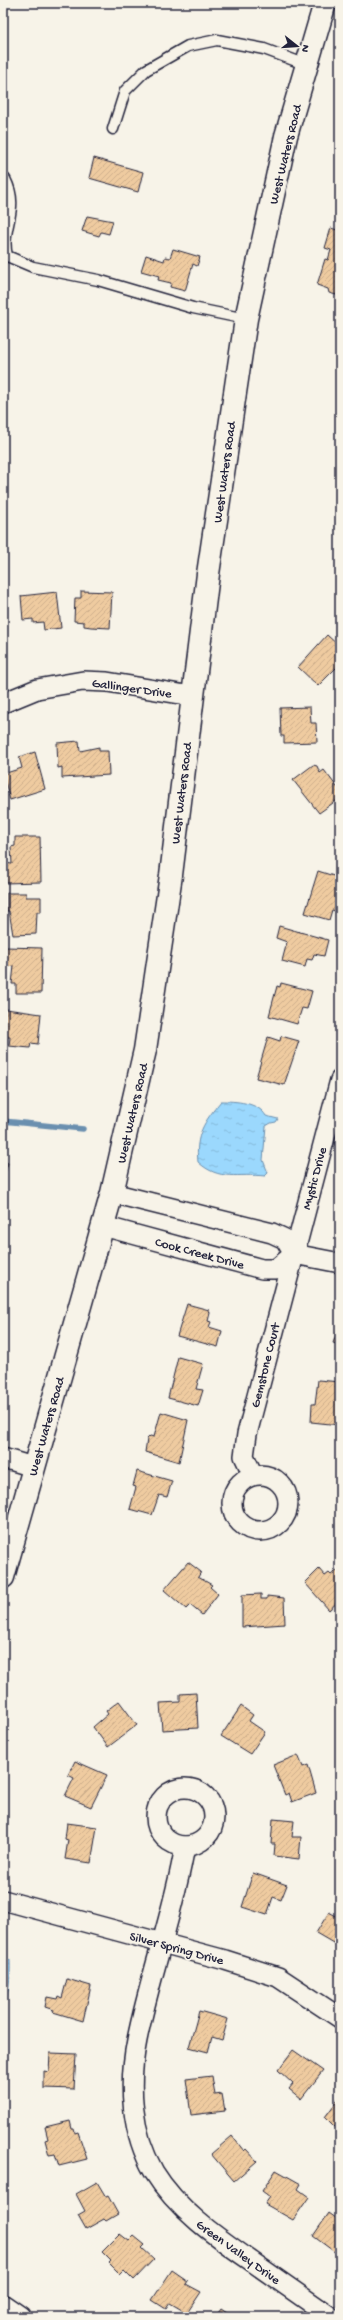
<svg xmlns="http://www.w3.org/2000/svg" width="343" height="2320" font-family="'Gochi Hand',sans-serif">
	<defs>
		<pattern id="water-ripples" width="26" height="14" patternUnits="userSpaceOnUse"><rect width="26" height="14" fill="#9bd8fd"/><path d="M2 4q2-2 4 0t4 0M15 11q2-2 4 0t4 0" fill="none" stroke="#85b9da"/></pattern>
		<pattern id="building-hatch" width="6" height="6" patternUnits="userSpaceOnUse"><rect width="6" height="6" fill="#efcba0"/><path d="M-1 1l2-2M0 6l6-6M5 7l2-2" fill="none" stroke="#cdae8b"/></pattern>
	</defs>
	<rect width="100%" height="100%" fill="#f7f3e8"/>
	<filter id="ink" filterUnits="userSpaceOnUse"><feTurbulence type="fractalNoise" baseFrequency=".025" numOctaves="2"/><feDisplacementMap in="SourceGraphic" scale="8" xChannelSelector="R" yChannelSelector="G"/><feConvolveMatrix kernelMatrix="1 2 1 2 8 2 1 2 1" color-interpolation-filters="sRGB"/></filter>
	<g filter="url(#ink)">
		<g fill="url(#water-ripples)" stroke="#6b8faf">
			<path d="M221 1101C235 1101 258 1102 266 1116L278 1119 276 1122 271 1123 266 1126 263 1160 268 1173 265 1176C238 1173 220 1182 198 1162 195 1135 204 1122 221 1101Z"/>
			<path d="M3 1957 10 1960C11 1978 8 1994 3 2012Z"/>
		</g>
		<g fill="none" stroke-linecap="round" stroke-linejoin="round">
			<path stroke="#6b8faf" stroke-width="5.5" d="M3 1121 83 1129"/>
		</g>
		<g fill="url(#building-hatch)" stroke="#22223b">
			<path d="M94 158 143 172 138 192 89 178Z"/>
			<path d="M87 216 113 221 109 234 101 232 99 236 82 231Z"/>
			<path d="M331 228 340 231V296L329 293 328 289 317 285 325 259 328 260 331 250 325 248Z"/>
			<path d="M173 249 200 257 197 266 193 264 185 291 170 287 171 283 158 280 159 276 141 271 146 255 164 261 165 257 170 258Z"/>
			<path d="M81 591 112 592 110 628 91 627 84 626V622L74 621 75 598H81Z"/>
			<path d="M57 592 61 628 44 630 43 622 33 623V619L23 620 21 596Z"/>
			<path d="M327 635 340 647V667L338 670 336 668 318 686 298 667Z"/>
			<path d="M310 707 311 723H316L317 742 284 743V736H281L280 708Z"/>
			<path d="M79 741 80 751 99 747V751H108L109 775 62 778V767L58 768 57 743Z"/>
			<path d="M35 752 45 789 10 800 3 774 22 768 19 757Z"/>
			<path d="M313 765 317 766 320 773 324 770 340 791V798L319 813 293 780Z"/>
			<path d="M15 837H40L41 882 4 883V863L12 864 11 847 15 846Z"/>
			<path d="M318 871 340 878V896L336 911 332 910 329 920 305 913Z"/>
			<path d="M7 893H26V897H41V912H37L36 934 13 935 9 911H7Z"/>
			<path d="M279 926 328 940 324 956 314 954 312 960 307 959 305 967 282 961 287 942 276 938Z"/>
			<path d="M5 947 42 948 41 993H16V984H12L14 966 5 967Z"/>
			<path d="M281 983 312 991 307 1009 302 1008 297 1024 269 1016 277 986 280 987Z"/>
			<path d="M6 1009 41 1014 38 1044 31 1043 30 1048 9 1046 10 1037H5L6 1027H4Z"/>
			<path d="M281 1036 299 1041 284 1085 256 1078 268 1037 280 1041Z"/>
			<path d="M3 1161 8 1163 3 1180Z"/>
			<path d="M187 1304 209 1310 210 1313 208 1321 211 1322 209 1327 222 1331 218 1347 177 1336Z"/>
			<path d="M339 1327H340V1345L333 1343Z"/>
			<path d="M178 1357 203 1364 196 1389 203 1390 198 1406 168 1398Z"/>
			<path d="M318 1380 340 1382V1425L311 1422 312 1404H315Z"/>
			<path d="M161 1412 188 1420 179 1462 145 1452 147 1439 150 1436 154 1437Z"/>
			<path d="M137 1471 172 1481 167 1497 159 1495 152 1515 130 1509 136 1487 133 1486Z"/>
			<path d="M188 1562 201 1572 198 1577 212 1585 210 1587 218 1594 202 1615 190 1605 186 1609 164 1590Z"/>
			<path d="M319 1569 325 1576 329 1573 331 1575 337 1570 340 1571V1600L329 1610 305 1583Z"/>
			<path d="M261 1594V1599H267V1596L284 1598 285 1624 242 1627V1595Z"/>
			<path d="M196 1693 198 1728 162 1730 160 1703 180 1702V1694Z"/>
			<path d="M119 1701 137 1725 108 1747 93 1727 108 1714 106 1711Z"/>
			<path d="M241 1706 253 1715 249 1721 265 1732 250 1754 221 1736Z"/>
			<path d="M298 1755 303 1767 308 1765 316 1793 292 1802 289 1793 285 1795 273 1765Z"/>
			<path d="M75 1761 107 1775 91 1807 65 1796 74 1778 68 1775Z"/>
			<path d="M273 1819 294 1821 292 1837H301L299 1859 274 1856 275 1844H271Z"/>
			<path d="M67 1823 97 1827 91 1863 65 1859 68 1840 65 1839Z"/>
			<path d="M253 1873 287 1885 281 1900 273 1897 267 1915 242 1907Z"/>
			<path d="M329 1912 336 1916 337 1914 340 1916V1947L316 1933Z"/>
			<path d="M67 1979 91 1986 83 2021 53 2012 54 2010 45 2007 47 1997 57 1999 58 1996 62 1998Z"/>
			<path d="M199 2011 228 2019 222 2040 212 2037 208 2052 189 2047Z"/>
			<path d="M293 2050 323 2071 301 2099 289 2089 293 2084 278 2070Z"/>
			<path d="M50 2053 76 2054 74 2089 44 2088V2071L49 2072Z"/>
			<path d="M212 2076 215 2095 222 2094 225 2111 191 2115 186 2079Z"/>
			<path d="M340 2097V2132L325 2117Z"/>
			<path d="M70 2121 72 2129H74L75 2133 78 2132 87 2159 59 2166 55 2154 49 2155 45 2140 48 2139 45 2127Z"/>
			<path d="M232 2136 244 2151 246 2149 257 2161 234 2181 211 2154Z"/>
			<path d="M276 2170 301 2184 298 2189 309 2197 293 2220 265 2204 270 2197 262 2191Z"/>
			<path d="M97 2182 106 2197 108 2196 118 2214 106 2221 104 2219 86 2229 78 2215 85 2211 76 2194Z"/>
			<path d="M329 2213 340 2221V2256L313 2236Z"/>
			<path d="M120 2234 129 2241 134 2236 145 2245 142 2248 154 2259 134 2280 124 2270 120 2274 109 2263 111 2261 102 2252Z"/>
			<path d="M172 2270 188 2281 186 2284 201 2292 187 2313 170 2303 166 2309 152 2300Z"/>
			<path d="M221 2309 233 2317H215Z"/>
		</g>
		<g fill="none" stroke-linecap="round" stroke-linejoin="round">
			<g stroke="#22223b" stroke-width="13">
				<g id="lane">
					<path d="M113 129 125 91 146 70 188 46 217 40 264 49 307 65"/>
					<path d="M5 179C21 210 0 227 7 256L33 267 98 280 193 308 246 319"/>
				</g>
			</g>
			<g stroke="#22223b" stroke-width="22">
				<g id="street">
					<path d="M3 703 37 689 83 681 107 682 192 696"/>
					<path d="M112 1193 272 1233 285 1239 294 1254 340 1263"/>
					<path d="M103 1226 262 1269H276L294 1254"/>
					<path d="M3 1458 33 1467"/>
					<circle cx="260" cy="1503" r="28"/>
					<path d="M253 1475 244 1456 247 1434 340 1080"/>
					<circle cx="185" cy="1817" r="29"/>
					<path d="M185 1846C174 1912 150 1975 137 2040 128 2084 131 2133 154 2172 178 2211 218 2238 254 2263 280 2281 305 2299 331 2317"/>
					<path d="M3 1900 225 1960 278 1977 340 2018"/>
				</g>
			</g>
			<g stroke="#22223b" stroke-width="25">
				<g id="secondary">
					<path d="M3 1577 112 1193 145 1050 171 875 208 574 246 319 286 136 325 3"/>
					<path d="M3 2306 19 2317"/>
				</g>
			</g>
			<use href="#lane" stroke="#f7f3e8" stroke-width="10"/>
			<use href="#street" stroke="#f7f3e8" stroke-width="19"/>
			<use href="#secondary" stroke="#f7f3e8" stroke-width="22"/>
		</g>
	</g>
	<g text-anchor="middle" stroke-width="3.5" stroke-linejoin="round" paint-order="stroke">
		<g font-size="13" fill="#22223b" stroke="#f7f3e8">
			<text transform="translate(284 154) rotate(-76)" y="5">West Waters Road</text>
			<text transform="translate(223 472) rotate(-82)" y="5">West Waters Road</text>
			<text transform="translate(132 687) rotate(8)" y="5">Gallinger Drive</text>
			<text transform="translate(180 793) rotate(-83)" y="5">West Waters Road</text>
			<text transform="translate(131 1113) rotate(-77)" y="5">West Waters Road</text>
			<text transform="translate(313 1178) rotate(-75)" y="5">Mystic Drive</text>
			<text transform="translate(200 1252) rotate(15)" y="5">Cook Creek Drive</text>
			<text transform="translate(264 1365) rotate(-76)" y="5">Gemstone Court</text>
			<text transform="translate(45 1426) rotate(-74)" y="5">West Waters Road</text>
			<text transform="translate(177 1947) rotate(15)" y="5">Silver Spring Drive</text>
			<text transform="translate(239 2251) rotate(36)" y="5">Green Valley Drive</text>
		</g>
	</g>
	<rect width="343" height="2320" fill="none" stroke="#f7f3e8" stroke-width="16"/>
	<rect x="8" y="8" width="327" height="2304" fill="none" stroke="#22223b" stroke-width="1.5" filter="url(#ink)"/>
	<g transform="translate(297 46) rotate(107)" stroke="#f7f3e8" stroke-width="3" paint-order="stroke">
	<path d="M0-3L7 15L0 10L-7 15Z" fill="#22223b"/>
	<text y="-6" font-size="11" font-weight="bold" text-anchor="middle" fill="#22223b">N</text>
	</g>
</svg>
